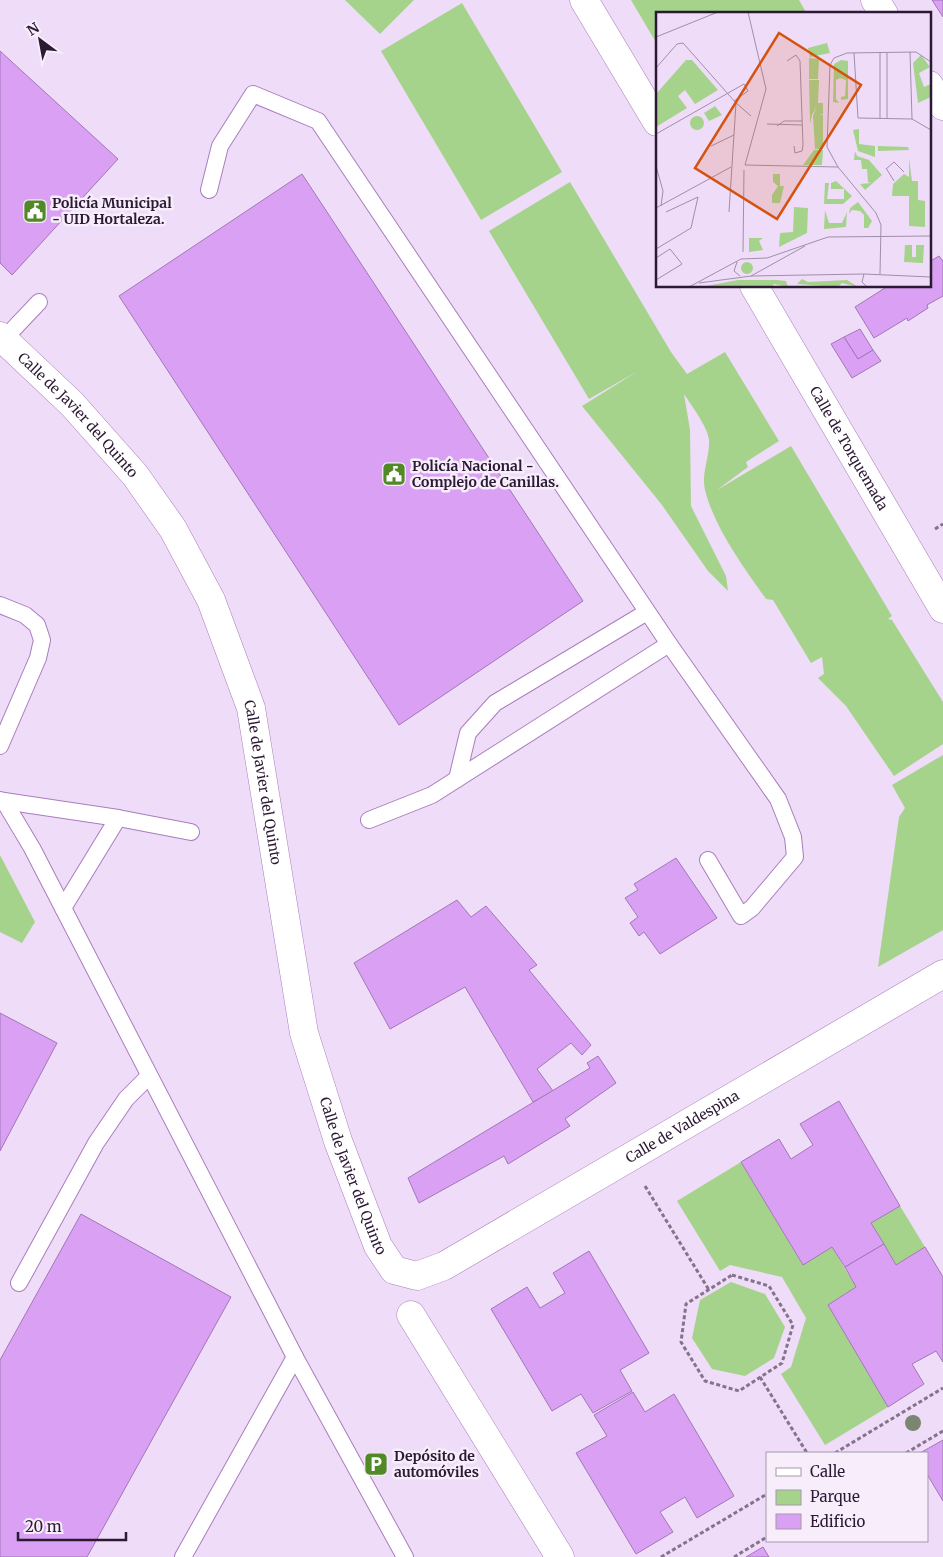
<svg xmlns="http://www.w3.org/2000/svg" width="943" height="1557" font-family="Merriweather,serif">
	<rect width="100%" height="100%" fill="#efdcf8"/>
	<g fill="#a6d38c">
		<path d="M345 0H414L380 34Z"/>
		<path d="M631 0H799L807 14H657V44Z"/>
		<path d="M462 3 562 172 481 220 381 51Z"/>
		<path d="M570 182 671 352 687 374 725 352 779 441 746 462 748 467 717 490 791 446 892 616 888 619 892 620 943 702V744L894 776 846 706 818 678 824 674 822 657 811 663 773 600 766 599C744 568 714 527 705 490 701 473 710 457 709 440 708 427 691 405 684 394L690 430 691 506 726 576 728 591 708 571 662 505 582 406 638 371 589 399 489 231Z"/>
		<path d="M943 755V930L878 967 899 817 905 808 892 785Z"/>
		<path d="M0 855 35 922 22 943 0 932Z"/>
		<path d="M741 1162 802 1264 832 1247 856 1287 828 1305 888 1407 825 1445 781 1374 791 1367 806 1318 782 1277 730 1265 720 1271 677 1201Z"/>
		<path d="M900 1206 925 1247 896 1265 871 1223Z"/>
		<path d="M731 1282 765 1294 785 1327 774 1358 745 1376 712 1369 692 1338 700 1300Z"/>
	</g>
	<g fill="#d9a0f4" stroke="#a277b7">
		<path d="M932 0H943V17Z"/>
		<path d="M0 51 118 159 12 275 0 263Z"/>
		<path d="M302 174 583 601 399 725 119 296Z"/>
		<path d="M939 256 943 261V296L927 305 928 308 908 321 907 318 874 338 855 307 888 286H929V262Z"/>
		<path d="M860 329 873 350 858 359 844 337Z"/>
		<path d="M844 337 858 359 873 350 881 361 852 378 831 344Z"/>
		<path d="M676 858 717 918 660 954 644 932 639 936 630 923 638 917 625 898 638 890 634 884Z"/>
		<path d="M457 900 471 917 486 906 537 965 529 970 591 1045 582 1055 571 1043 537 1069 553 1091 533 1102 465 987 390 1029 354 963Z"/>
		<path d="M0 1013 57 1043 0 1151Z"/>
		<path d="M598 1056 616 1083 565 1119 570 1126 508 1164 504 1156 419 1203 408 1178 590 1068 587 1063Z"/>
		<path d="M839 1101 900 1206 871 1223 884 1244 845 1267 832 1247 803 1265 741 1162 779 1139 791 1159 813 1145 800 1124Z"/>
		<path d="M81 1214 231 1297 87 1557H0V1360Z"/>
		<path d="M884 1244 896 1265 925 1247 943 1277V1362L936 1351 912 1364 924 1384 888 1407 828 1305 856 1287 845 1267Z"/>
		<path d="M589 1251 649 1353 620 1370 632 1391 593 1413 581 1394 552 1411 491 1309 527 1287 540 1308 565 1293 553 1273Z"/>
		<path d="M633 1392 645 1412 674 1394 734 1496 697 1518 685 1497 660 1512 673 1532 636 1554 576 1453 607 1436 594 1415Z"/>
		<path d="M943 1440V1501L927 1474V1453H920Z"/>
		<path d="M763 1547 769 1557H746Z"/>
	</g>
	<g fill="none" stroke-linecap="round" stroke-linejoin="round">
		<g stroke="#a97dbd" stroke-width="18">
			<g id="service">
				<path d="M209 190 220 146 253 94 318 121 669 644 778 799 793 837 795 857 752 908 741 916 708 860"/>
				<path d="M4 339 39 302"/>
				<path d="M0 605 25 615 37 625 42 640 38 658 0 746"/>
				<path d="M457 779 468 733 495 703 647 612"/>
				<path d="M0 800 4 801 32 848 295 1357 405 1557"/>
				<path d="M4 801 118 818 191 832"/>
				<path d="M369 820 432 795 669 644"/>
				<path d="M63 908 118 818"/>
				<path d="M19 1283 96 1143 126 1099 149 1076"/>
				<path d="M183 1557 295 1357"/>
			</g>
		</g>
		<g stroke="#a97dbd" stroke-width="29">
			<g id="minor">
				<path d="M584 0 657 122"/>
				<path d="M875 0 884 14"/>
				<path d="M929 85 943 106"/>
				<path id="s1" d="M754 286 943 609"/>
				<path id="s2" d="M0 336 72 404 135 475 173 529 211 600 251 708 304 1033 338 1141 378 1246 394 1270 417 1276 444 1266 943 974"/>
				<path d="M411 1315 560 1557"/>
			</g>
		</g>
		<g stroke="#85738e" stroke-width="3" stroke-dasharray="4 2.5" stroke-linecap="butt">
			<path d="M935 529 943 524"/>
			<path d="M645 1186 709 1290"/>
			<path d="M732 1275 769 1286 793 1325 782 1363 739 1391 705 1381 681 1342 686 1304Z"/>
			<path d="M760 1377 807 1453"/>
			<path d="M835 1453 943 1388"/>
			<path d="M906 1453 943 1431"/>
			<path d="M661 1557 767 1494"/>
			<path d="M734 1557 767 1537"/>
		</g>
		<use href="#service" stroke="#fff" stroke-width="16"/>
		<use href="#minor" stroke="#fff" stroke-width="28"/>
	</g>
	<circle fill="#7b8570" cx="913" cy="1423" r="8"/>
	<defs>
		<g id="civic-square" transform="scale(1.25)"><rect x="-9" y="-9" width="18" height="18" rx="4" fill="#508925" stroke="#f7edfb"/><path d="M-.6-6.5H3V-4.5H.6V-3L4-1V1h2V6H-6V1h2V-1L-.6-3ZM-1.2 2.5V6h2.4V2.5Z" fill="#fff"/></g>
		<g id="parking-square" transform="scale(1.25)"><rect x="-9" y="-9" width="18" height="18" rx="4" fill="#508925" stroke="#f7edfb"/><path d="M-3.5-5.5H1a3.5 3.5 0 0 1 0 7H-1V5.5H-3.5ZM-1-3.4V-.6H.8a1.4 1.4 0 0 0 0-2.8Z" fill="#fff"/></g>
	</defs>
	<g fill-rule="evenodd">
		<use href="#civic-square" x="35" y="211"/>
		<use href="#civic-square" x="394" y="474"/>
		<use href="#parking-square" x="376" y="1464"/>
	</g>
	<g text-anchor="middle" stroke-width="5" stroke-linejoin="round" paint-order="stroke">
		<g font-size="14" font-weight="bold" fill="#2c1a34" stroke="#f7edfb" text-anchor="start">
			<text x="52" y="208">Policía Municipal<tspan x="52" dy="16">- UID Hortaleza.</tspan></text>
			<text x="412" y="471">Policía Nacional -<tspan x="412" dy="16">Complejo de Canillas.</tspan></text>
			<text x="394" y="1461">Depósito de<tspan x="394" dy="16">automóviles</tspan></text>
		</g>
		<g font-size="14" fill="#2c1a34" stroke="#f7edfb">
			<text dy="5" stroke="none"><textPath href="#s2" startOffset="111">Calle de Javier del Quinto</textPath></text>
			<text dy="5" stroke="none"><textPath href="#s1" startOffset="188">Calle de Torquemada</textPath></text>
			<text dy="5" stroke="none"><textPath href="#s2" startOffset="531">Calle de Javier del Quinto</textPath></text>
			<text dy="5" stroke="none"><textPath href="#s2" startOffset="1368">Calle de Valdespina</textPath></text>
			<text dy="5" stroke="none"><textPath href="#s2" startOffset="936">Calle de Javier del Quinto</textPath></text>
		</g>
	</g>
	<g transform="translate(656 12)">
		<rect width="275" height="275" fill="#efdcf8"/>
		<path d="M171 31 174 41 154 45 152 36ZM265 43 274 55 263 61 268 75 275 72V85L262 91 257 51ZM153 46 163 47 162 67H153ZM30 48H36L62 78 39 92 29 78 22 84 31 96 0 115V82ZM185 48 192 49V87L185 88V85L189 84 190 68 184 66 180 68V87L183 91 177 90 178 52ZM153 68H163L162 91H167V102H163L167 103V137H159L157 104 161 94 156 103 154 112ZM59 94 66 103 53 109 48 101ZM34 111a7 7 0 1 1 14 0a7 7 0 1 1-14 0ZM203 117V132L219 134V145L202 139 197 118ZM222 134 252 135 253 138 222 139ZM158 138H167L166 153H147ZM199 139 201 144 213 148 226 163 209 178 204 172 215 171 212 170 211 157H206L205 148H198ZM253 146 256 169H262V188L269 189V215L253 214V184H236L237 172 248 162 253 165ZM117 162H124V174H128L124 191H116V183L122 174 117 170ZM180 169 196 184 187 192H168L169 171H173L171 187H188V177H175V171ZM202 190 216 209 212 216H208V203L204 199 196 198 193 202 194 196ZM138 195 152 196 151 221 123 235 124 221 137 220ZM169 198 173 211H186L191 200 190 215 168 217ZM93 226H107L103 229 107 238 93 240ZM249 233H256V245H260V233H268L267 251 248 250ZM85 256a6 6 0 1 1 12 0a6 6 0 1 1-12 0ZM146 267 152 270 191 268 202 275 186 271 182 275 141 272ZM82 268H121L130 269 132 275 118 272 116 275H45Z" fill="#a6d38c"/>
		<path fill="none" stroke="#a18eaa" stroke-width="1" d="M92 0 110 77 89 153 182 155M0 25 62 0M254 40 256 107M198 41 202 106 256 107 275 118M131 49 140 43 144 49 147 133 146 139 139 141 138 134M0 56 21 32 27 31 80 91 73 200M80 91 95 104M224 107V41M231 107V41M111 112 146 113M121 114 128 109H146M0 122 88 72 92 79 78 89M55 134 78 123M0 154 7 179 5 194M230 156 238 169M230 157 238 150 248 160M0 196 75 155M0 237 35 216 42 185 10 200M87 240 88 158M0 246 14 237 26 252 0 268M81 250 78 259 84 264M208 262 206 270 211 275M224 262 225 213 220 201 182 155 171 135 174 53 178 46 191 41 260 40 275 50M95 264 208 262 275 265M43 271 95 264 149 234M33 275 85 247 111 246 172 225 275 224"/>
		<path fill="#d55310" fill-opacity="0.15" stroke="#d55310" stroke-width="2.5" d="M123 21 205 73 121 207 39 156Z"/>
		<rect width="275" height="275" fill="none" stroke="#2c1a34" stroke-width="2.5"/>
	</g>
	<rect x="766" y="1452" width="162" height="90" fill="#f7edfb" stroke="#a699ab"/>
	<rect x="776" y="1468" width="25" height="8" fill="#ffffff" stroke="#a699ab"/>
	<text x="810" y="1477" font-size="15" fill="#2c1a34">Calle</text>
	<rect x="776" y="1490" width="25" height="15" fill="#a6d38c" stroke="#a699ab"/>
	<text x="810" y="1502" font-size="15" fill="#2c1a34">Parque</text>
	<rect x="776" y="1514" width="25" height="15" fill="#d9a0f4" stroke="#a699ab"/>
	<text x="810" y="1527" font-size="15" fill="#2c1a34">Edificio</text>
	<g transform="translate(40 40) rotate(328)" stroke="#f7edfb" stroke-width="4" paint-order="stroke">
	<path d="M0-4L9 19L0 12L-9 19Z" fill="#2c1a34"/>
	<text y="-8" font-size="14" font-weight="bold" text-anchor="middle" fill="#2c1a34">N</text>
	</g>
	<path d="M18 1532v8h108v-8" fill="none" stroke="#2c1a34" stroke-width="2.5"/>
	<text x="25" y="1532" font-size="15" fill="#2c1a34" stroke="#f7edfb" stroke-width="4" paint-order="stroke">20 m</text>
</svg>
